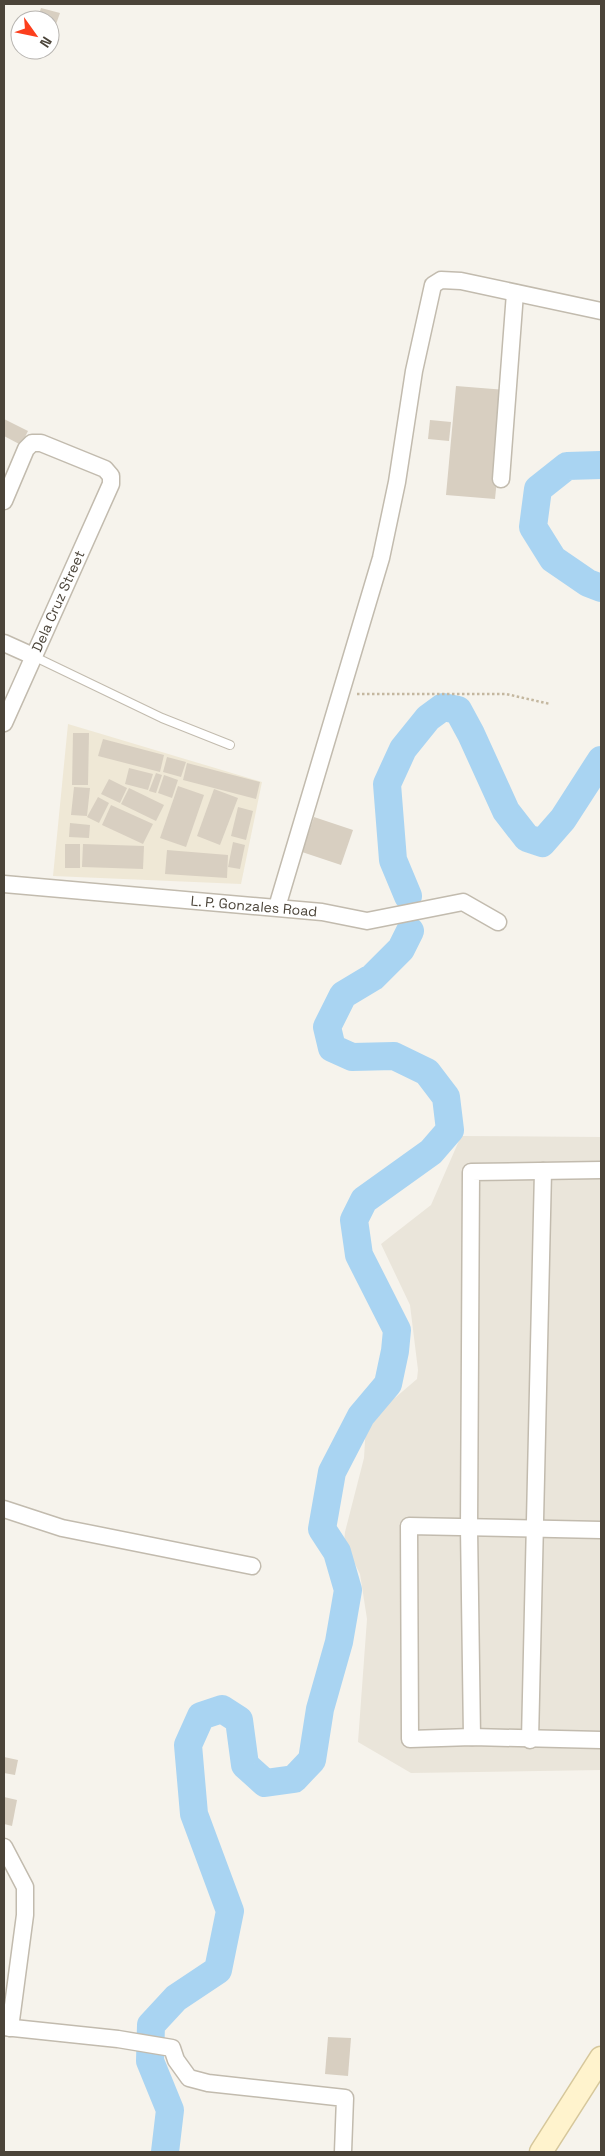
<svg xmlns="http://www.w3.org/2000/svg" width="605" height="2156" font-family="'Space Grotesk',sans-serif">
	<rect width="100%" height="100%" fill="#f6f3ec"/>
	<path fill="#eae5da" d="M461 1136 601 1137V1770L411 1773 358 1742 367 1619 360 1574 344 1542 345 1532 364 1458 366 1424 374 1411 396 1397 417 1379 418 1370 410 1305 381 1244 431 1205Z"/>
	<path fill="#efe8d6" d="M68 724 262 782 241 884 53 876Z"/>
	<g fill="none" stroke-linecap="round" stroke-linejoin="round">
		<g stroke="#a9d4f2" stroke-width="28">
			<path d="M601 465 567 466 538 489 533 527 553 559 588 583 601 588"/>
			<path d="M408 896 393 860 387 784 403 749 428 718 443 707 458 710 471 734 506 811 527 838 542 843 563 819 601 760"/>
			<path d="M165 2152 170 2110 150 2061 151 2025 176 1998 218 1970 230 1911 194 1814 188 1745 201 1716 222 1709 239 1720 245 1765 265 1783 294 1779 312 1760 320 1709 339 1642 348 1590 337 1552 322 1529 332 1472 361 1416 388 1384 395 1351 397 1330 359 1255 354 1220 364 1200 431 1152 450 1130 446 1097 427 1072 394 1056 352 1057 332 1048 327 1027 343 995 373 977 401 949 410 931"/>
		</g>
	</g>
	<g fill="#d8cfc1">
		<path d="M41 8 60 13 55 27 50 25V20H37Z"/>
		<path d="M456 386 506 390 495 499 446 495Z"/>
		<path d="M4 419 28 431 21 445 4 436Z"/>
		<path d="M430 420 451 422 449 441 428 439Z"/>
		<path d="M73 733H89L88 785H72Z"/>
		<path d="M103 739 164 755 160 772 98 756Z"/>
		<path d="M167 757 186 762 181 777 163 772Z"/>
		<path d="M187 763 260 782 256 799 183 780Z"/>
		<path d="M129 768 153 774 148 790 125 784Z"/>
		<path d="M156 773 162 775 156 793 149 791Z"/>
		<path d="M164 775 178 780 172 798 158 793Z"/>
		<path d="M109 779 127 788 120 803 101 794Z"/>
		<path d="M178 786 204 795 186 847 160 838Z"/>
		<path d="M74 787 90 788 87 816 71 815Z"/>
		<path d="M129 788 164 805 156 821 121 804Z"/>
		<path d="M214 789 238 798 220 845 197 836Z"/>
		<path d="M98 797 109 803 99 823 87 817Z"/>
		<path d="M111 805 153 824 143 844 102 825Z"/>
		<path d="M238 807 253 811 246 840 231 836Z"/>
		<path d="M314 817 353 830 341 865 302 852Z"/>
		<path d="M70 823 90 825 89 838 69 837Z"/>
		<path d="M233 842 245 845 240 869 228 867Z"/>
		<rect x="65" y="844" width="15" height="24"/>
		<path d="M83 844 144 846 143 869 82 867Z"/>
		<path d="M167 850 228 855 227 878 165 874Z"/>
		<path d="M4 1757 18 1760 15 1775 4 1773Z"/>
		<path d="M4 1797 17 1800 12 1826 4 1824Z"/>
		<path d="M328 2037 351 2038 348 2076 325 2074Z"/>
	</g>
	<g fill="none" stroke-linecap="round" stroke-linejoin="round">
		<g stroke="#c2bbae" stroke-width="10">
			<path id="service" d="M33 656 162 718 230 745"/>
		</g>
		<g stroke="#c2bbae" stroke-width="19">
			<g id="minor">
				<path d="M501 479 515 293"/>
				<path d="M4 501 26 449 32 443H41L105 469 111 476V484L4 723"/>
				<path d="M4 643 33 656"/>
				<path id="s1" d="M4 884 322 912 367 921 463 902 498 922"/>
				<path d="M277 907 381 558 397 482 414 371 433 285 441 280 461 281 601 311"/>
				<path d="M4 1509 62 1528 252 1566"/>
				<path d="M601 1530 409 1526 410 1739 472 1737 601 1740"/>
				<path d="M472 1737 469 1528 471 1172 601 1170"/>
				<path d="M530 1740 543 1171"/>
				<path d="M4 1847 25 1887V1915L10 2028"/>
				<path d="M4 2027 118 2039 172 2048 176 2060 189 2078 208 2083 345 2098 343 2152"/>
			</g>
		</g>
		<g stroke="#d6c79b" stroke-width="25">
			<path id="secondary" d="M541 2152 601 2058"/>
		</g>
		<path stroke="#c4b79f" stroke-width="2.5" stroke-dasharray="2.5 2.5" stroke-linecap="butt" d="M357 694H506L550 704"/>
		<use href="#service" stroke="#fff" stroke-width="8"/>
		<use href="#minor" stroke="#fff" stroke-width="16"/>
		<use href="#secondary" stroke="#fff3cd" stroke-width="22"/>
	</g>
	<g text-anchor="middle" stroke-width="4" stroke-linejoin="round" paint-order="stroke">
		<g font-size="14" fill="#4b4439" stroke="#fff">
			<text transform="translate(58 601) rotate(-66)" y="5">Dela Cruz Street</text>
			<text dy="5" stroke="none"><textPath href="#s1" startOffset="251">L. P. Gonzales Road</textPath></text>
		</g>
	</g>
	<rect width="605" height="2156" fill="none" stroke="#4b4439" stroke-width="10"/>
	<g transform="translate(35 35) rotate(123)"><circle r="24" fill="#ffffff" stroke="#b7b4b0"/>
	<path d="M0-4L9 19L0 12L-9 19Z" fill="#fc3f1d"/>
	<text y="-8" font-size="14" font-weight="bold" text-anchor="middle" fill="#4b4439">N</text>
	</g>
</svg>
